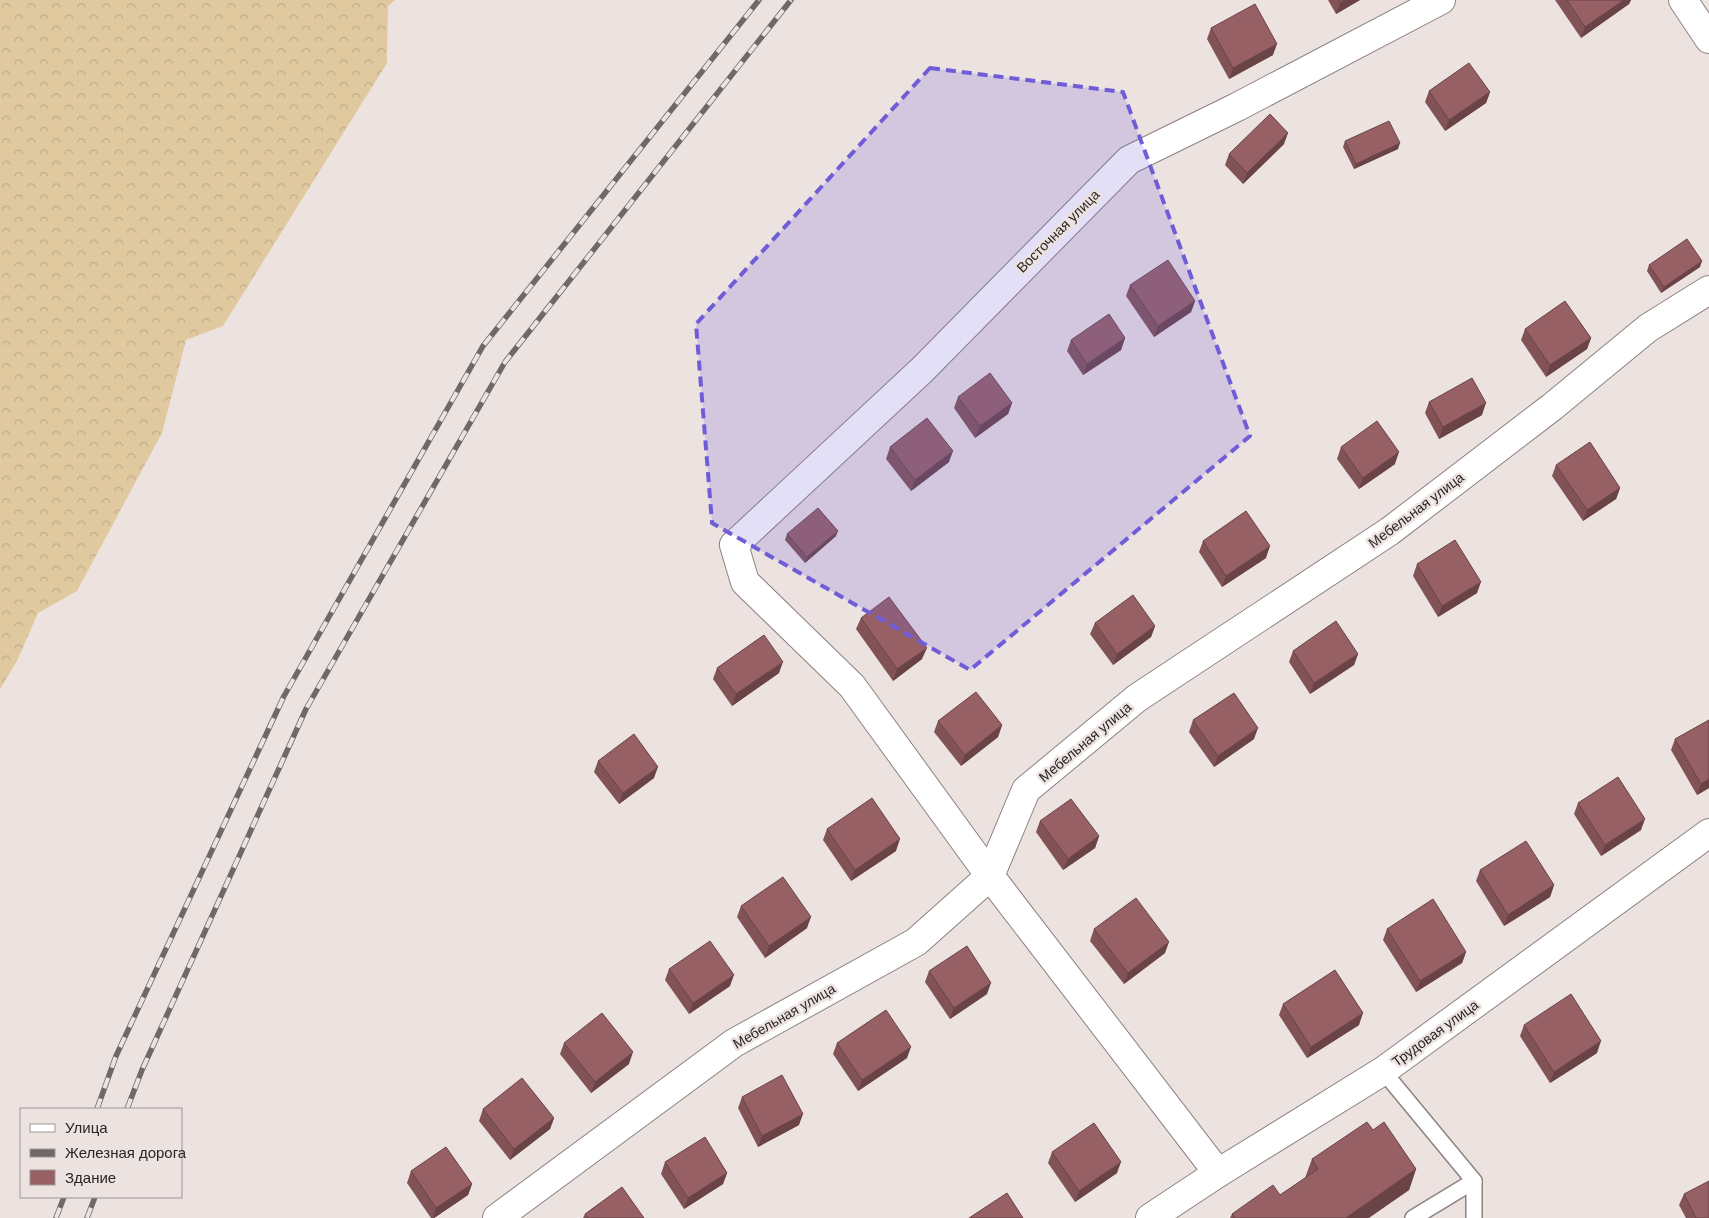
<svg xmlns="http://www.w3.org/2000/svg" width="1709" height="1218" font-family="'DM Sans',sans-serif">
	<defs>
		<pattern id="forest-crowns" width="20" height="18" patternUnits="userSpaceOnUse" patternTransform="scale(1.25)"><rect width="20" height="18" fill="#e1c99f"/><path d="M2 6a3 3 0 1 1 6 0M12 15a3 3 0 1 1 6 0" fill="none" stroke="#c1ac89"/></pattern>
	</defs>
	<rect width="100%" height="100%" fill="#ece2e0"/>
	<path fill="url(#forest-crowns)" d="M0 0H395L388 6 387 63 223 326 186 340 162 433 77 591 38 613 17 661 0 689Z"/>
	<g fill="none" stroke-linecap="round" stroke-linejoin="round">
		<g stroke="#8c8380" stroke-width="18">
			<g id="service">
				<path d="M1383 1071 1474 1181V1218"/>
				<path d="M1413 1218 1474 1181"/>
			</g>
		</g>
		<g stroke="#8c8380" stroke-width="30">
			<g id="minor">
				<path d="M1683 0 1709 39"/>
				<path d="M1218 1173 990 876 852 686 745 582 734 545 922 370 1129 160 1237 107 1441 0"/>
				<path d="M497 1218 734 1043 916 942 990 876 1026 790 1137 698 1390 531 1552 407 1648 328 1709 290"/>
				<path d="M1150 1218 1218 1173 1383 1071 1709 833"/>
			</g>
		</g>
		<use href="#service" stroke="#fff" stroke-width="15"/>
		<use href="#minor" stroke="#fff" stroke-width="28"/>
		<g stroke="#6e6867" stroke-width="5.5">
			<g id="rail">
				<path d="M97 1109 116 1056 284 696 483 346 759 0"/>
				<path d="M127 1109 142 1070 306 709 505 362 791 0"/>
				<path d="M56 1218 64 1197"/>
				<path d="M87 1218 95 1197"/>
			</g>
		</g>
		<use href="#rail" stroke="#ece2e0" stroke-width="4" stroke-dasharray="11" stroke-linecap="butt"/>
	</g>
	<g fill="#825356">
		<path d="M1328 0H1360L1336 14Z"/>
		<path d="M1555 0H1631L1629 4 1581 38Z"/>
		<path d="M1211 28 1273 55 1229 79 1207 39Z"/>
		<path d="M1429 91 1490 92 1486 103 1445 131 1425 102Z"/>
		<path d="M1345 141 1398 149 1354 169 1343 147Z"/>
		<path d="M1284 144 1243 184 1225 165 1229 154Z"/>
		<path d="M1649 265 1700 267 1661 293 1647 271Z"/>
		<path d="M1130 285 1195 301 1191 312 1154 337 1126 296Z"/>
		<path d="M1525 329 1591 338 1587 349 1546 377 1521 340Z"/>
		<path d="M1125 338 1121 350 1083 375 1067 351 1071 340Z"/>
		<path d="M958 397 1012 403 1008 414 975 438 954 408Z"/>
		<path d="M1429 402 1482 415 1439 439 1425 413Z"/>
		<path d="M890 447 949 462 911 491 886 459Z"/>
		<path d="M1341 447 1395 464 1359 489 1337 459Z"/>
		<path d="M1556 465 1620 488 1616 499 1583 521 1552 476Z"/>
		<path d="M787 534 836 536 805 563 785 540Z"/>
		<path d="M1203 541 1266 558 1222 587 1199 552Z"/>
		<path d="M1417 564 1477 593 1438 617 1413 576Z"/>
		<path d="M861 618 922 659 893 681 856 629Z"/>
		<path d="M1095 623 1155 626 1151 637 1113 665 1090 634Z"/>
		<path d="M1293 651 1358 654 1354 665 1310 694 1289 662Z"/>
		<path d="M717 668 779 673 732 706 713 679Z"/>
		<path d="M1193 720 1254 739 1214 767 1189 732Z"/>
		<path d="M1709 720V788L1697 795 1671 750 1675 739Z"/>
		<path d="M938 721 1002 725 998 737 961 766 934 732Z"/>
		<path d="M598 761 654 778 619 804 594 772Z"/>
		<path d="M1578 803 1641 830 1601 856 1574 814Z"/>
		<path d="M1040 821 1099 836 1095 848 1063 870 1036 832Z"/>
		<path d="M827 829 896 851 851 881 823 840Z"/>
		<path d="M1480 870 1554 885 1550 897 1504 926 1476 881Z"/>
		<path d="M741 906 807 928 765 958 737 917Z"/>
		<path d="M1094 929 1165 953 1124 984 1090 941Z"/>
		<path d="M1387 929 1466 952 1462 963 1416 992 1383 940Z"/>
		<path d="M669 969 730 986 689 1014 665 980Z"/>
		<path d="M929 971 987 994 950 1019 925 982Z"/>
		<path d="M1283 1004 1359 1025 1307 1058 1279 1015Z"/>
		<path d="M1524 1025 1597 1053 1550 1083 1520 1036Z"/>
		<path d="M564 1043 629 1064 591 1093 560 1054Z"/>
		<path d="M837 1043 907 1058 858 1091 833 1054Z"/>
		<path d="M742 1097 799 1125 758 1147 738 1108Z"/>
		<path d="M483 1109 554 1118 550 1129 510 1160 479 1121Z"/>
		<path d="M1373 1130 1416 1169 1409 1190 1369 1218H1230L1232 1214 1280 1195 1305 1178 1312 1159Z"/>
		<path d="M1052 1152 1117 1173 1075 1202 1048 1163Z"/>
		<path d="M665 1162 727 1173 723 1184 684 1209 661 1174Z"/>
		<path d="M411 1171 472 1184 468 1195 434 1218H431L407 1183Z"/>
		<path d="M1684 1194 1709 1218H1686L1679 1205Z"/>
		<path d="M585 1214 644 1218H583Z"/>
	</g>
	<g fill="#6a4346">
		<path d="M1345 0H1360L1336 14 1340 3Z"/>
		<path d="M1624 0H1631L1629 4 1581 38 1585 27Z"/>
		<path d="M1277 44 1273 55 1229 79 1233 68Z"/>
		<path d="M1490 92 1486 103 1445 131 1449 120Z"/>
		<path d="M1288 133 1284 144 1243 184 1247 173Z"/>
		<path d="M1400 143 1398 149 1354 169 1356 164Z"/>
		<path d="M1702 261 1700 267 1661 293 1664 287Z"/>
		<path d="M1195 301 1191 312 1154 337 1158 326Z"/>
		<path d="M1125 338 1121 350 1083 375 1087 364Z"/>
		<path d="M1591 338 1587 349 1546 377 1550 365Z"/>
		<path d="M1012 403 1008 414 975 438 980 426Z"/>
		<path d="M1486 403 1482 415 1439 439 1443 427Z"/>
		<path d="M953 451 949 462 911 491 915 480Z"/>
		<path d="M1399 452 1395 464 1359 489 1363 478Z"/>
		<path d="M1620 488 1616 499 1583 521 1587 510Z"/>
		<path d="M838 531 836 536 805 563 807 557Z"/>
		<path d="M1270 546 1266 558 1222 587 1226 576Z"/>
		<path d="M1481 582 1477 593 1438 617 1442 606Z"/>
		<path d="M1155 626 1151 637 1113 665 1117 654Z"/>
		<path d="M927 648 922 659 893 681 897 669Z"/>
		<path d="M1358 654 1354 665 1310 694 1314 683Z"/>
		<path d="M783 662 779 673 732 706 736 694Z"/>
		<path d="M1002 725 998 737 961 766 965 755Z"/>
		<path d="M1258 728 1254 739 1214 767 1218 756Z"/>
		<path d="M658 767 654 778 619 804 623 793Z"/>
		<path d="M1709 779V788L1697 795 1701 784Z"/>
		<path d="M1645 819 1641 830 1601 856 1605 845Z"/>
		<path d="M1099 836 1095 848 1063 870 1068 859Z"/>
		<path d="M900 839 896 851 851 881 855 870Z"/>
		<path d="M1554 885 1550 897 1504 926 1508 915Z"/>
		<path d="M811 917 807 928 765 958 769 946Z"/>
		<path d="M1169 942 1165 953 1124 984 1128 973Z"/>
		<path d="M1466 952 1462 963 1416 992 1420 981Z"/>
		<path d="M734 975 730 986 689 1014 693 1003Z"/>
		<path d="M991 983 987 994 950 1019 954 1008Z"/>
		<path d="M1363 1013 1359 1025 1307 1058 1311 1047Z"/>
		<path d="M1601 1041 1597 1053 1550 1083 1554 1072Z"/>
		<path d="M911 1047 907 1058 858 1091 862 1080Z"/>
		<path d="M633 1052 629 1064 591 1093 595 1082Z"/>
		<path d="M803 1114 799 1125 758 1147 762 1136Z"/>
		<path d="M554 1118 550 1129 510 1160 514 1149Z"/>
		<path d="M1121 1162 1117 1173 1075 1202 1079 1191Z"/>
		<path d="M1416 1169 1409 1190 1368 1218H1346Z"/>
		<path d="M727 1173 723 1184 684 1209 688 1198Z"/>
		<path d="M472 1184 468 1195 434 1218H433L436 1208Z"/>
	</g>
	<g fill="#976064" stroke="#6a4346">
		<path d="M1338 0H1345L1340 3Z"/>
		<path d="M1567 0H1624L1585 27Z"/>
		<path d="M1255 4 1277 44 1233 68 1211 28Z"/>
		<path d="M1469 63 1490 92 1449 120 1429 91Z"/>
		<path d="M1270 114 1288 133 1247 173 1229 154Z"/>
		<path d="M1389 121 1400 143 1356 164 1345 141Z"/>
		<path d="M1687 239 1702 261 1664 287 1649 265Z"/>
		<path d="M1168 260 1195 301 1158 326 1130 285Z"/>
		<path d="M1565 301 1591 338 1550 365 1525 329Z"/>
		<path d="M1109 314 1125 338 1087 364 1071 340Z"/>
		<path d="M990 373 1012 403 980 426 958 397Z"/>
		<path d="M1472 378 1486 403 1443 427 1429 402Z"/>
		<path d="M927 418 953 451 915 480 890 447Z"/>
		<path d="M1377 421 1399 452 1363 478 1341 447Z"/>
		<path d="M1590 442 1620 488 1587 510 1556 465Z"/>
		<path d="M818 508 838 531 807 557 787 534Z"/>
		<path d="M1246 511 1270 546 1226 576 1203 541Z"/>
		<path d="M1455 540 1481 582 1442 606 1417 564Z"/>
		<path d="M1133 595 1155 626 1117 654 1095 623Z"/>
		<path d="M889 597 927 648 897 669 861 618Z"/>
		<path d="M1336 621 1358 654 1314 683 1293 651Z"/>
		<path d="M764 635 783 662 736 694 717 668Z"/>
		<path d="M976 692 1002 725 965 755 938 721Z"/>
		<path d="M1234 693 1258 728 1218 756 1193 720Z"/>
		<path d="M1709 720V779L1701 784 1675 739Z"/>
		<path d="M634 734 658 767 623 793 598 761Z"/>
		<path d="M1618 777 1645 819 1605 845 1578 803Z"/>
		<path d="M872 798 900 839 855 870 827 829Z"/>
		<path d="M1071 799 1099 836 1068 859 1040 821Z"/>
		<path d="M1526 841 1554 885 1508 915 1480 870Z"/>
		<path d="M783 877 811 917 769 946 741 906Z"/>
		<path d="M1136 898 1169 942 1128 973 1094 929Z"/>
		<path d="M1433 899 1466 952 1420 981 1387 929Z"/>
		<path d="M710 941 734 975 693 1003 669 969Z"/>
		<path d="M967 946 991 983 954 1008 929 971Z"/>
		<path d="M1335 970 1363 1013 1311 1047 1283 1004Z"/>
		<path d="M1571 994 1601 1041 1554 1072 1524 1025Z"/>
		<path d="M886 1010 911 1047 862 1080 837 1043Z"/>
		<path d="M602 1013 633 1052 595 1082 564 1043Z"/>
		<path d="M782 1075 803 1114 762 1136 742 1097Z"/>
		<path d="M522 1078 554 1118 514 1149 483 1109Z"/>
		<path d="M1367 1122 1373 1130 1384 1122 1416 1169 1346 1218H1235L1232 1214 1273 1185 1280 1195 1318 1169 1312 1159Z"/>
		<path d="M1094 1123 1121 1162 1079 1191 1052 1152Z"/>
		<path d="M705 1137 727 1173 688 1198 665 1162Z"/>
		<path d="M446 1147 472 1184 436 1208 411 1171Z"/>
		<path d="M1709 1181V1218H1696L1684 1194Z"/>
		<path d="M622 1187 644 1218H588L585 1214Z"/>
		<path d="M1007 1193 1023 1218H969Z"/>
	</g>
	<path fill="#6f5dd7" fill-opacity="0.2" stroke="#6f5dd7" stroke-width="4" stroke-dasharray="10 6" stroke-linejoin="round" d="M930 68 1123 92 1250 436 970 670 712 523 696 324Z"/>
	<g text-anchor="middle" stroke-width="5" stroke-linejoin="round" paint-order="stroke">
		<g font-size="14" fill="#282524" stroke="#ece2e0">
			<text transform="translate(1058 231) rotate(-45)" y="5">Восточная улица</text>
			<text transform="translate(1416 510) rotate(-37)" y="5">Мебельная улица</text>
			<text transform="translate(1085 742) rotate(-40)" y="5">Мебельная улица</text>
			<text transform="translate(784 1016) rotate(-30)" y="5">Мебельная улица</text>
			<text transform="translate(1435 1033) rotate(-36)" y="5">Трудовая улица</text>
		</g>
	</g>
	<rect x="20" y="1108" width="162" height="90" fill="#ece2e0" stroke="#9e9695"/>
	<rect x="30" y="1124" width="25" height="8" fill="#ffffff" stroke="#9e9695"/>
	<text x="65" y="1133" font-size="15" fill="#282524">Улица</text>
	<rect x="30" y="1149" width="25" height="8" fill="#6e6867" stroke="#9e9695"/>
	<text x="65" y="1158" font-size="15" fill="#282524">Железная дорога</text>
	<rect x="30" y="1170" width="25" height="15" fill="#976064" stroke="#9e9695"/>
	<text x="65" y="1183" font-size="15" fill="#282524">Здание</text>
</svg>
